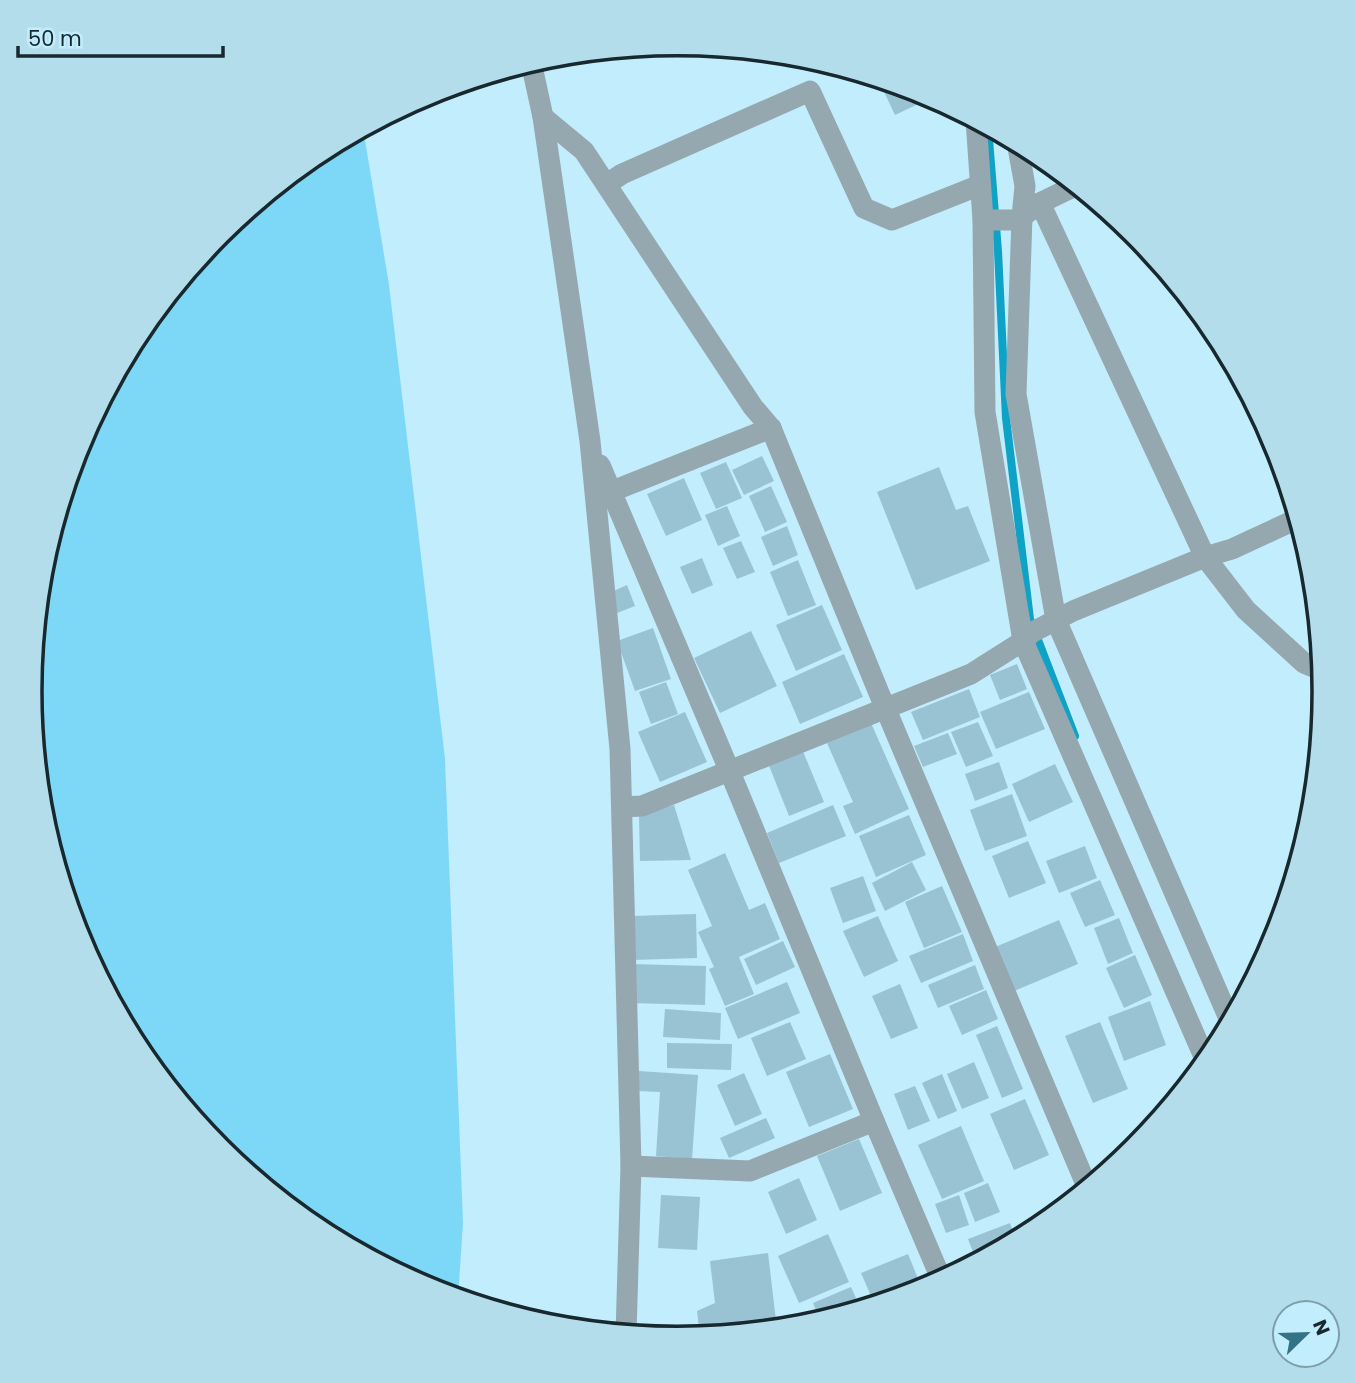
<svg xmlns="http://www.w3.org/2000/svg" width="1355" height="1383" font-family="Poppins,sans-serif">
	<rect width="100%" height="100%" fill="#c2edfd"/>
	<path fill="#7dd8f8" d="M363 128 389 285 445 759 463 1223 458 1299 429 1290 317 1230 219 1149 139 1051 79 939 42 817 30 691 42 565 79 443 139 331 220 233 318 153Z"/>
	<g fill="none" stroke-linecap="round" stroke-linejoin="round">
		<path stroke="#0fa2c7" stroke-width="8" d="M988 127 998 251 1006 418 1030 619 1075 736"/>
	</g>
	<g fill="#99c3d3">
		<path d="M878 79 926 93 933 97 895 115Z"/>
		<path d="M762 456 774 481 744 495 732 470Z"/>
		<path d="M726 462 742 498 716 509 700 473Z"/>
		<path d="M939 467 956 510 968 506 990 561 916 590 877 492Z"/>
		<path d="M684 478 702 520 666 536 647 494Z"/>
		<path d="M771 486 787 522 765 532 749 496Z"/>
		<path d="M727 506 740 536 718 546 705 515Z"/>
		<path d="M787 526 798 555 773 566 761 537Z"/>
		<path d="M741 541 755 572 737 579 723 548Z"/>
		<path d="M702 558 713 585 692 594 680 567Z"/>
		<path d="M798 560 816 605 788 616 770 572Z"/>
		<path d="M627 585 635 606 617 613 609 593Z"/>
		<path d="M822 605 842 650 796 671 776 625Z"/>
		<path d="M653 628 671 679 635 691 617 641Z"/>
		<path d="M751 631 777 686 720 713 694 658Z"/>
		<path d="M844 654 863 697 800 724 782 682Z"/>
		<path d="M1017 664 1027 689 1000 700 990 675Z"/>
		<path d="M666 682 678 714 651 724 639 692Z"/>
		<path d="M969 689 980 717 923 740 911 712Z"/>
		<path d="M1029 692 1045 729 996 749 980 712Z"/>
		<path d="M685 712 707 762 660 782 638 732Z"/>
		<path d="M978 722 993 756 966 767 951 732Z"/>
		<path d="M871 723 909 809 855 834 843 806 853 802 827 743Z"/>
		<path d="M948 733 957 754 923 767 914 746Z"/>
		<path d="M802 749 824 802 789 816 768 763Z"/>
		<path d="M999 762 1008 788 975 801 965 774Z"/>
		<path d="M1055 764 1073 802 1029 822 1012 784Z"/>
		<path d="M1012 794 1027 836 985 851 970 810Z"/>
		<path d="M674 805 691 860 640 861 639 815Z"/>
		<path d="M833 805 846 836 779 863 767 833Z"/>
		<path d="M909 815 926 855 876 877 859 836Z"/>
		<path d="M1028 841 1046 883 1009 898 992 856Z"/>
		<path d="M1085 846 1097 878 1059 893 1046 861Z"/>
		<path d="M725 853 749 910 765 903 780 939 739 957 754 994 725 1006 709 969 714 967 698 932 712 926 688 870Z"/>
		<path d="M912 862 926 890 885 911 872 883Z"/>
		<path d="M863 876 876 911 843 923 830 888Z"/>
		<path d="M1100 880 1115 915 1085 927 1070 893Z"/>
		<path d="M942 886 962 932 924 948 905 902Z"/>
		<path d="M696 914 697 958 633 960 632 916Z"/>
		<path d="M878 916 898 961 864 977 843 931Z"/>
		<path d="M1119 918 1133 953 1108 964 1094 928Z"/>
		<path d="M1059 920 1078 964 1012 992 993 948Z"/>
		<path d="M963 934 973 961 921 983 909 956Z"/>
		<path d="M783 941 795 967 756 985 744 959Z"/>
		<path d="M1135 955 1152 995 1124 1008 1106 968Z"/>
		<path d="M630 964 706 966 705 1005 629 1003Z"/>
		<path d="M975 965 984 989 938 1008 928 985Z"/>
		<path d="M787 982 800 1013 738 1039 725 1008Z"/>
		<path d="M900 984 918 1028 891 1039 872 996Z"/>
		<path d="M986 990 998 1019 962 1035 949 1006Z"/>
		<path d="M1150 1001 1166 1045 1124 1061 1108 1017Z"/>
		<path d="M665 1009 721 1013 720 1040 663 1037Z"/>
		<path d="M790 1022 806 1059 767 1076 751 1038Z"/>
		<path d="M1100 1022 1128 1089 1093 1103 1065 1036Z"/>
		<path d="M997 1026 1023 1089 1002 1098 976 1035Z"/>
		<path d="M667 1043 732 1044 731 1070 667 1068Z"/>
		<path d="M830 1054 853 1109 809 1127 786 1072Z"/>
		<path d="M974 1062 989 1098 962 1109 947 1074Z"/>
		<path d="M639 1071 698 1075 692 1159 656 1156 660 1092 638 1091Z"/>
		<path d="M744 1073 762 1114 735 1126 717 1085Z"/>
		<path d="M942 1074 957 1111 938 1119 922 1083Z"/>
		<path d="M915 1086 930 1121 908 1130 894 1094Z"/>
		<path d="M1025 1099 1049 1155 1014 1170 990 1114Z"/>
		<path d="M766 1118 775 1138 729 1158 720 1138Z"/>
		<path d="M961 1126 984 1181 942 1199 918 1145Z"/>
		<path d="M859 1139 882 1193 840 1211 817 1156Z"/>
		<path d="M799 1178 817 1220 786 1234 768 1192Z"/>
		<path d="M988 1183 1000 1212 975 1222 964 1193Z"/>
		<path d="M661 1195 700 1197 697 1250 658 1248Z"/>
		<path d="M959 1195 969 1225 946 1233 935 1204Z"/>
		<path d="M1010 1223 1016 1241 977 1262 968 1239Z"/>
		<path d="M828 1234 849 1282 799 1303 778 1256Z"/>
		<path d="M768 1253 777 1329 700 1337 697 1311 715 1303 710 1261Z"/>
		<path d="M908 1254 923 1291 875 1305 861 1273Z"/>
		<path d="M851 1287 861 1309 821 1322 813 1303Z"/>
	</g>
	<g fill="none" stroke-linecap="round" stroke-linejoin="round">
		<g stroke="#96a8af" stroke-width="21">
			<path d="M531 62 543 117 590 441 620 749 631 1166 626 1334"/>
			<path d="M532 62 559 55"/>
			<path d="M543 117 584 151 753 407 771 428 879 693 1088 1189"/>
			<path d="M976 120 983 220 985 412 1023 641 1202 1052 1207 1062"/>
			<path d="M1017 142 1025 186 1022 217 1016 394 1056 620 1231 1023"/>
			<path d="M607 184 622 174 810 91 864 208 892 220 980 185"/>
			<path d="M1040 203 1205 557 1246 610 1304 663 1323 671"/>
			<path d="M983 220H1014L1022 217 1040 203 1077 185"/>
			<path d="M600 465 730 772 874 1121 942 1281"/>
			<path d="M610 492 771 428"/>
			<path d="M623 807 642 806 971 674 1023 641 1031 633 1073 611 1205 557 1232 549 1299 518"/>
			<path d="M631 1166 750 1171 874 1121"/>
		</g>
	</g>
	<path d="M0 0H1355V1383H0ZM42 691a635 635 0 1 1 1270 0a635 635 0 1 1-1270 0Z" fill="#b4ddec" fill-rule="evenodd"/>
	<path fill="none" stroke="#17282e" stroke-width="3.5" d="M42 691a635 635 0 1 1 1270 0a635 635 0 1 1-1270 0Z"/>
	<g transform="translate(1306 1334) rotate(67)"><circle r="33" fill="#c2edfd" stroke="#7e9eaa" stroke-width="2"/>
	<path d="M0-5L12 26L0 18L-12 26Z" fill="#337287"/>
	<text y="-10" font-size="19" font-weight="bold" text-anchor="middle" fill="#17282e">N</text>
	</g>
	<path d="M18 46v10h205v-10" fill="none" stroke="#17282e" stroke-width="3.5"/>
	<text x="28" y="46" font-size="21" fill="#17282e" stroke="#c2edfd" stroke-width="5" paint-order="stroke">50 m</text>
</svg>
